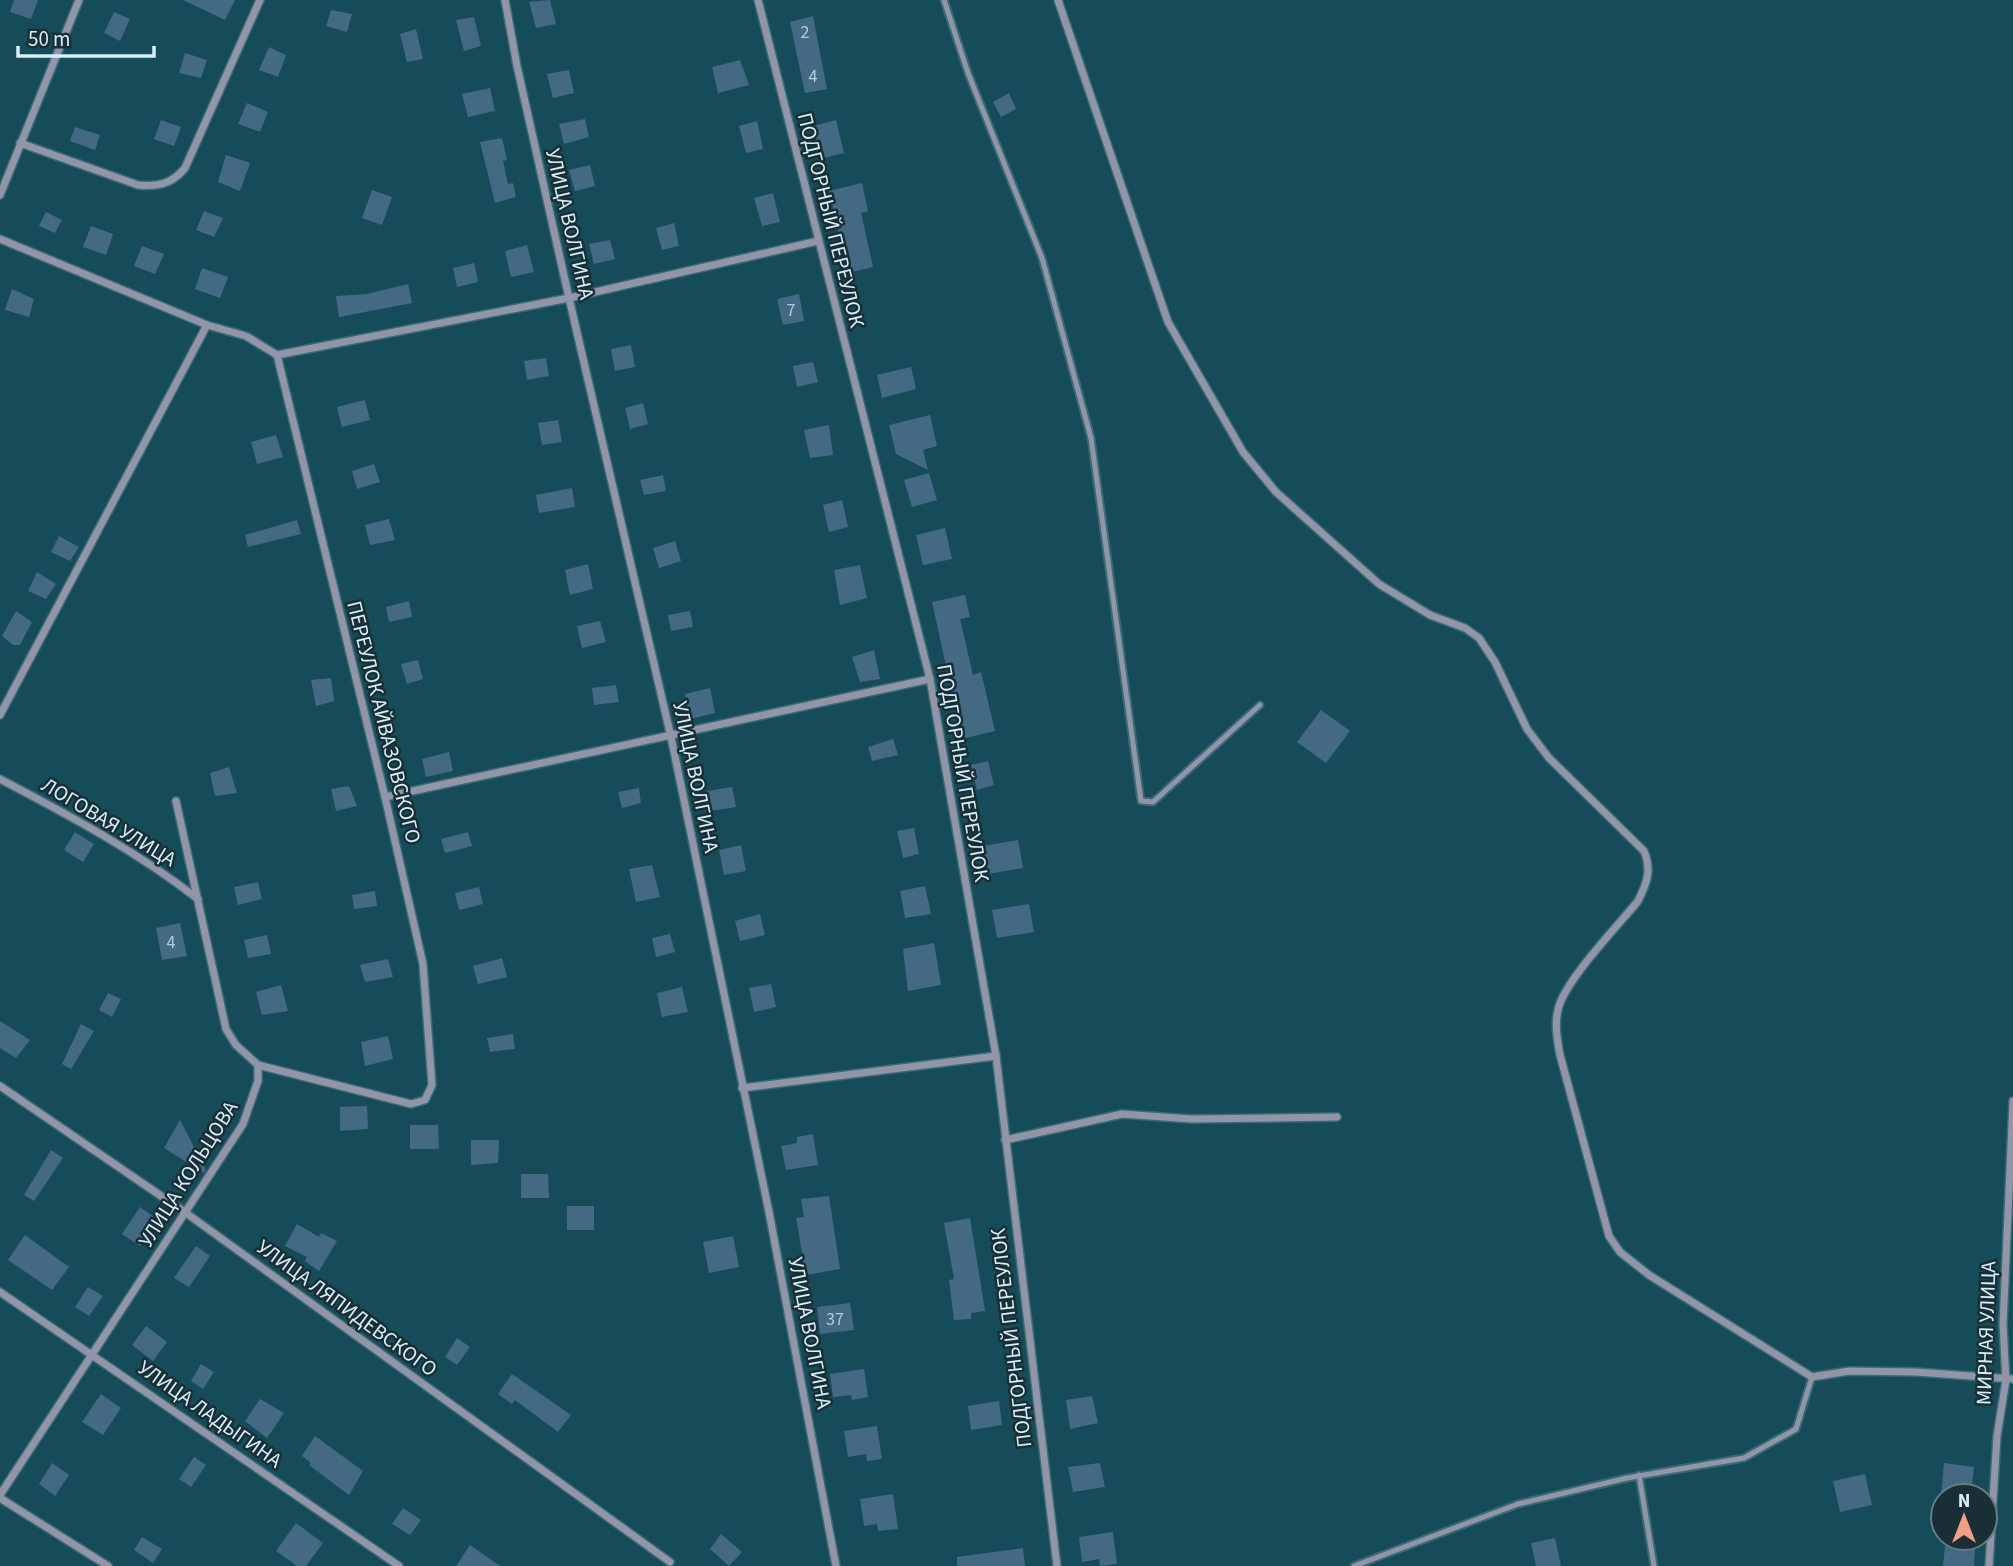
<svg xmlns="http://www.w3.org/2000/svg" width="2013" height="1566" font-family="'Source Sans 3',sans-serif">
	<rect width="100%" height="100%" fill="#164c5a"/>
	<g fill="#436983">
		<path d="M14 0H38L31 19 10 12Z"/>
		<path d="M183 0H235L225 20Z"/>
		<path d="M550 0 556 24 536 28 529 2Z"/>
		<path d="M331 10 352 14 347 32 326 26Z"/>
		<path d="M114 12 130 19 120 41 104 33Z"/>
		<path d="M813 16 827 89 805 93 790 22Z"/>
		<path d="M474 17 481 46 464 51 456 20Z"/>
		<path d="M416 29 423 59 407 62 400 34Z"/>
		<path d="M269 47 286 55 278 77 259 70Z"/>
		<path d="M185 53 207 60 201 78 179 73Z"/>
		<path d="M740 60 749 85 718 93 712 67Z"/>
		<path d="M569 70 574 93 553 98 547 74Z"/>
		<path d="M490 88 495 111 468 117 462 94Z"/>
		<path d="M1009 93 1016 109 1001 117 993 102Z"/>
		<path d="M247 103 268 112 260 132 238 124Z"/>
		<path d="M585 119 589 137 564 144 559 124Z"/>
		<path d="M161 120 181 127 174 146 154 139Z"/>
		<path d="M836 120 844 153 820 159 813 126Z"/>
		<path d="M757 121 763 149 746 153 739 126Z"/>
		<path d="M75 127 100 135 95 150 70 141Z"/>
		<path d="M502 138 507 160 503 161 508 184 513 183 516 197 495 203 480 142Z"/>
		<path d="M226 155 250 163 240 191 218 182Z"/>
		<path d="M590 165 595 186 575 191 569 170Z"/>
		<path d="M862 183 868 211 861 213 873 267 848 273 829 191Z"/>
		<path d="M372 190 392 197 382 225 362 218Z"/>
		<path d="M773 193 780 222 762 226 754 198Z"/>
		<path d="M204 211 223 218 214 237 196 230Z"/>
		<path d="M46 212 62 220 55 233 39 226Z"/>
		<path d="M674 223 679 246 662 250 656 228Z"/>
		<path d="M91 226 113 234 106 255 83 247Z"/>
		<path d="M610 240 615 259 594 264 589 244Z"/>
		<path d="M527 245 534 272 511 277 505 251Z"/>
		<path d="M142 246 164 254 155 274 134 266Z"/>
		<path d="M474 263 478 282 457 287 453 268Z"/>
		<path d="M202 268 228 277 220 298 195 289Z"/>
		<path d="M408 284 412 303 339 317 336 296 367 294Z"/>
		<path d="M12 289 34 299 29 317 5 310Z"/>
		<path d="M799 294 804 321 783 325 777 299Z"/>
		<path d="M631 345 635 367 615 371 611 349Z"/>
		<path d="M546 358 549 376 527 380 524 361Z"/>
		<path d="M813 362 818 382 797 387 793 366Z"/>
		<path d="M911 367 916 389 882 398 877 375Z"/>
		<path d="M365 400 370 420 342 427 337 407Z"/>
		<path d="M643 403 648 424 630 429 625 408Z"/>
		<path d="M930 415 937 446 923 450 928 470 896 454 889 425Z"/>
		<path d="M558 420 562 442 542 445 538 423Z"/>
		<path d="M829 425 833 455 810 458 804 430Z"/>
		<path d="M276 435 283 457 257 464 251 442Z"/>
		<path d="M374 464 380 482 357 489 352 471Z"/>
		<path d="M929 473 937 500 912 507 904 480Z"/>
		<path d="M663 475 666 491 644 495 640 480Z"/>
		<path d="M572 488 575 507 539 513 536 495Z"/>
		<path d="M842 500 848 527 829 532 823 505Z"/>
		<path d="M389 519 395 540 370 545 365 525Z"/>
		<path d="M297 520 301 534 248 547 245 535Z"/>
		<path d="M945 528 952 559 923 565 916 535Z"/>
		<path d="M59 536 79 547 70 561 51 552Z"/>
		<path d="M675 541 681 561 659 568 653 548Z"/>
		<path d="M588 564 593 589 570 595 565 570Z"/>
		<path d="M860 565 867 598 840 605 834 570Z"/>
		<path d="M37 572 56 584 46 599 28 591Z"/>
		<path d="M965 595 970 617 960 619 973 675 981 672 995 731 962 739 932 602Z"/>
		<path d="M409 601 412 617 389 622 386 607Z"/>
		<path d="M16 611 32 622 20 645H13L2 636Z"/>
		<path d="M690 611 693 627 671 631 668 615Z"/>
		<path d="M600 621 606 642 582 648 577 626Z"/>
		<path d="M874 650 880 679 860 682 852 657Z"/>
		<path d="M418 660 423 679 407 684 401 664Z"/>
		<path d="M331 678 334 701 316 706 311 680Z"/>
		<path d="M616 685 619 702 594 705 592 688Z"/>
		<path d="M710 688 715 713 690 719 685 694Z"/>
		<path d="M1321 710 1350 731 1326 763 1297 742Z"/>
		<path d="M893 739 898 755 872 761 868 747Z"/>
		<path d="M449 752 453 771 426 777 422 759Z"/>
		<path d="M988 761 994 785 977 790 971 765Z"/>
		<path d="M229 767 237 793 215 796 210 773Z"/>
		<path d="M349 786 357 806 336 811 331 789Z"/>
		<path d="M732 787 736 807 711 811 707 791Z"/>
		<path d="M639 788 641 803 622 808 618 792Z"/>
		<path d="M914 828 919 854 903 858 897 831Z"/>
		<path d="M75 832 94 844 83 862 64 850Z"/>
		<path d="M468 832 472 846 445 853 441 839Z"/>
		<path d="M1018 840 1023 868 988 874 983 846Z"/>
		<path d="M741 845 746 871 724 875 719 850Z"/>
		<path d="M652 865 660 897 636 902 629 869Z"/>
		<path d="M258 882 262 899 238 905 234 887Z"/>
		<path d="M925 886 931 914 905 918 900 891Z"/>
		<path d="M479 887 483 904 459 910 455 893Z"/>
		<path d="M375 891 377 906 354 909 352 895Z"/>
		<path d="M1029 904 1034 932 997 938 992 910Z"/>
		<path d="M760 914 765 935 740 941 735 921Z"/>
		<path d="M180 923 187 956 162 960 156 928Z"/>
		<path d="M670 934 675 952 656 957 652 938Z"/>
		<path d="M267 935 271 954 248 958 244 940Z"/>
		<path d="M934 943 941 985 908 991 903 949Z"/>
		<path d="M502 958 507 977 478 984 473 966Z"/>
		<path d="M388 959 393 977 365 982 360 965Z"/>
		<path d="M771 984 776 1007 754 1012 749 988Z"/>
		<path d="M281 985 288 1011 262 1015 256 992Z"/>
		<path d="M682 987 688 1012 662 1017 657 993Z"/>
		<path d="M108 993 121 999 112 1017 99 1010Z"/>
		<path d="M0 1021 30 1040 16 1058 0 1048Z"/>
		<path d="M81 1024 94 1031 71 1069 62 1064Z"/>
		<path d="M513 1034 515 1049 490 1052 487 1038Z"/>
		<path d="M388 1036 393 1059 365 1066 361 1042Z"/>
		<path d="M367 1106 368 1129 340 1131V1107Z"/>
		<path d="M180 1120 206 1170 204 1173 164 1148Z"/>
		<path d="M410 1125H438L439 1149H410Z"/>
		<path d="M813 1134 818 1165 786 1170 781 1146 797 1143V1137Z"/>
		<path d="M471 1140H499L498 1163 471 1165Z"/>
		<path d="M51 1150 63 1158 34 1201 24 1195Z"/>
		<path d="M521 1174H548L549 1198H521Z"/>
		<path d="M829 1196 840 1269 806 1275 796 1218 804 1217 801 1199Z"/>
		<rect x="567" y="1206" width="27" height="24"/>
		<path d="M140 1207 158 1220 140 1246 122 1234Z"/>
		<path d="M970 1218 985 1311 971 1313V1319L954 1320 949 1280 954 1279 944 1223Z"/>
		<path d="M297 1224 319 1237 321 1233 337 1241 319 1271 305 1261 307 1257 285 1246Z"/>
		<path d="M25 1235 69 1267 52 1290 8 1260Z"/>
		<path d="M733 1236 739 1267 709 1273 703 1242Z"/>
		<path d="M196 1246 210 1256 189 1287 174 1278Z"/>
		<path d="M88 1287 103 1296 89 1316 75 1307Z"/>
		<path d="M850 1303 854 1330 820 1334 817 1307Z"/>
		<path d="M146 1326 167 1342 153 1361 132 1345Z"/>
		<path d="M457 1338 470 1347 457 1365 445 1357Z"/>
		<path d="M201 1364 214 1372 203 1389 191 1381Z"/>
		<path d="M864 1369 868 1397 852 1400 851 1395 833 1397 830 1374Z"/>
		<path d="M512 1374 571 1415 558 1432 515 1400 512 1404 498 1394Z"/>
		<path d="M101 1394 121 1408 103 1435 82 1422Z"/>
		<path d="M1092 1396 1098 1423 1070 1429 1066 1400Z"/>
		<path d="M260 1399 284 1413 267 1438 245 1421Z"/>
		<path d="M999 1401 1002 1425 971 1430 968 1406Z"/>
		<path d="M877 1426 882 1459 867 1461 866 1454 848 1457 844 1431Z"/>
		<path d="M315 1436 363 1471 349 1495 309 1465 311 1463 302 1456Z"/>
		<path d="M194 1457 206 1465 191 1487 179 1479Z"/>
		<path d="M52 1463 69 1475 55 1496 39 1484Z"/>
		<path d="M1100 1463 1105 1487 1073 1492 1068 1467Z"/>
		<path d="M1944 1463 1974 1467 1971 1496H1941Z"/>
		<path d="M1865 1474 1872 1505 1840 1512 1833 1481Z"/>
		<path d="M893 1494 898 1529 878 1531 877 1524 864 1526 860 1499Z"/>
		<path d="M403 1508 421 1520 410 1535 392 1524Z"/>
		<path d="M296 1523 323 1543 306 1566H297L276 1551Z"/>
		<path d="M1113 1532 1117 1564 1100 1566 1099 1559 1082 1562 1079 1537Z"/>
		<path d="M721 1534 742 1552 729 1566 710 1549Z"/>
		<path d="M142 1537 162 1549 153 1563 134 1550Z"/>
		<path d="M1555 1538 1561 1566H1536L1531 1543Z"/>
		<path d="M1957 1538H1976L1974 1566H1943L1945 1546 1956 1547Z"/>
		<path d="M470 1545 500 1566H456Z"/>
		<path d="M1023 1548 1025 1566H957V1557Z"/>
	</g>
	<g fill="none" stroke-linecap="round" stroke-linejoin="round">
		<g stroke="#396a76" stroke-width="9">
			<g id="service">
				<path d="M944 0 968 73 1042 258 1091 438 1141 801 1153 802 1260 705"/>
				<path d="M1639 1475 1654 1566"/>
				<path d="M1354 1566 1518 1504 1627 1478 1744 1458 1796 1429 1812 1377"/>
			</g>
		</g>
		<g stroke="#396a76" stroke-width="10">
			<g id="minor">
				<path d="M505 0 517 66 569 298 671 737 769 1212 836 1566"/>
				<path d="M758 0 930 679 996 1056 1057 1566"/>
				<path d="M1058 0 1168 322 1243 452 1276 492 1379 584 1430 615 1465 628 1479 638 1495 662 1527 729 1549 758 1644 851C1652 870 1647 883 1638 901 1617 927 1569 976 1559 1006 1554 1022 1557 1039 1560 1055L1609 1236 1620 1252 1649 1275 1812 1377 1849 1371 1916 1372 2013 1379"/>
				<path d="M20 143 138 185C158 187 172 184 185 168L260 0"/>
				<path d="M0 195 79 0"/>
				<path d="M0 239 207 325 246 336 277 355 569 298 818 241"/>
				<path d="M0 715 207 325"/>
				<path d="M0 779C69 815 136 851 198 899"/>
				<path d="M385 797 930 679"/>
				<path d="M258 1065 411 1104 425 1100 432 1085 423 964 385 797 277 355"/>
				<path d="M0 1086 186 1213 670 1562"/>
				<path d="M742 1088 996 1056"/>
				<path d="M1005 1140 1122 1114 1191 1119 1337 1117"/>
				<path d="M0 1292 399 1566"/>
				<path d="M0 1495 243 1124 258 1081V1065L236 1045 226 1029 176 801"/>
				<path d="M0 1498 108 1566"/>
				<path d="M1989 1566 1997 1436 2006 1380 2003 1325 2013 1101"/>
			</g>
		</g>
		<use href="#service" stroke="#9295a7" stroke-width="5"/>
		<use href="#minor" stroke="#9295a7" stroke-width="7"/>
	</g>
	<g text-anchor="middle" stroke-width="5" stroke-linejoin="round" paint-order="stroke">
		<g font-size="18" fill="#b1cedb">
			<text x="805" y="38">2</text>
			<text x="813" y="82">4</text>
			<text x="791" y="316">7</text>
			<text x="171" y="948">4</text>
			<text x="835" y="1325">37</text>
		</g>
		<g font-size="21" fill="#d6f0f8" stroke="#192e35">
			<text transform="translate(831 220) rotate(76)" y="7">ПОДГОРНЫЙ ПЕРЕУЛОК</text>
			<text transform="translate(570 224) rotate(77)" y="7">УЛИЦА ВОЛГИНА</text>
			<text transform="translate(384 722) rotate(76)" y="7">ПЕРЕУЛОК АЙВАЗОВСКОГО</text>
			<text transform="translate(963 773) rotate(80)" y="7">ПОДГОРНЫЙ ПЕРЕУЛОК</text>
			<text transform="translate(696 777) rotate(78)" y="7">УЛИЦА ВОЛГИНА</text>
			<text transform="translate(109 822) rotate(31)" y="7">ЛОГОВАЯ УЛИЦА</text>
			<text transform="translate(188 1174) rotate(-58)" y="7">УЛИЦА КОЛЬЦОВА</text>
			<text transform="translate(347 1308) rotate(36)" y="7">УЛИЦА ЛЯПИДЕВСКОГО</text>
			<text transform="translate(810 1333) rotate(79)" y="7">УЛИЦА ВОЛГИНА</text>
			<text transform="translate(1986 1333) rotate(-88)" y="7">МИРНАЯ УЛИЦА</text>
			<text transform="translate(1011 1338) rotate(-97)" y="7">ПОДГОРНЫЙ ПЕРЕУЛОК</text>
			<text transform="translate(210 1414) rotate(35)" y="7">УЛИЦА ЛАДЫГИНА</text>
		</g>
	</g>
	<g transform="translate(1964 1517)"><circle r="33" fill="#192e35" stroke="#657c83" stroke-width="2"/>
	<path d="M0-5L12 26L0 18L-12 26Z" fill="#f39f83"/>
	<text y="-10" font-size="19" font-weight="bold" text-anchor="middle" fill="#d6f0f8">N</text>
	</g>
	<path d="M18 46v10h136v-10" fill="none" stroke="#d6f0f8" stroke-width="3.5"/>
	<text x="28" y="46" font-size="21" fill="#d6f0f8" stroke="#192e35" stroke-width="5" paint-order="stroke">50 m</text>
</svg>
